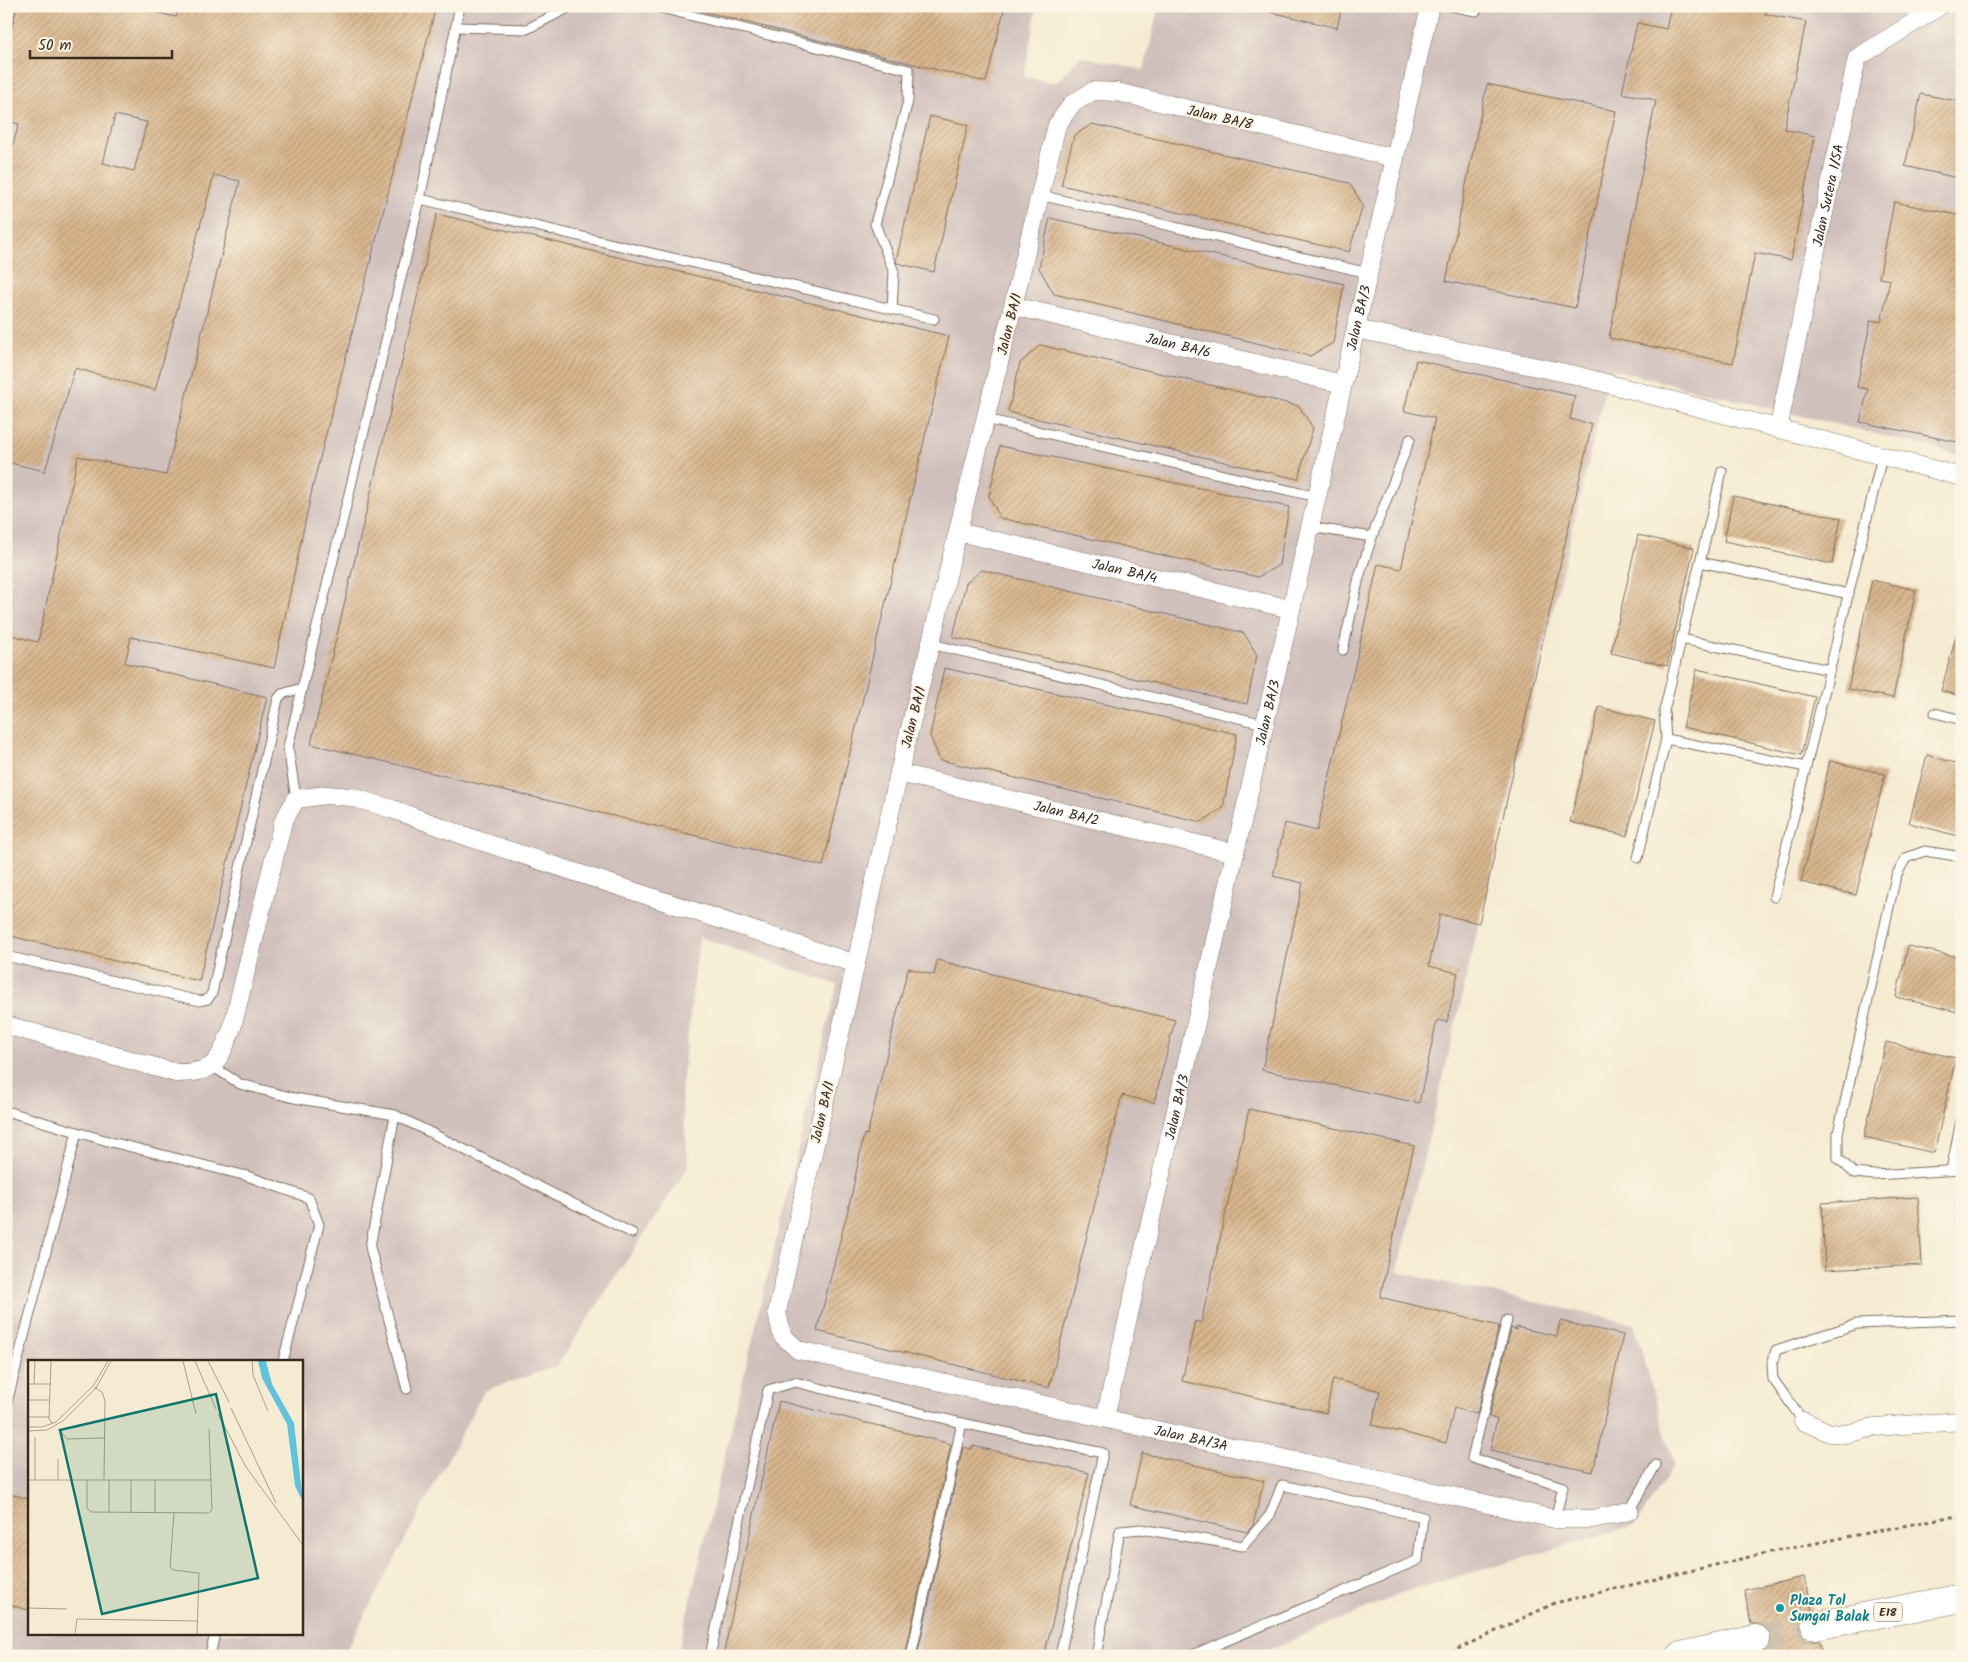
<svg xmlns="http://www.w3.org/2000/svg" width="1968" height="1662" font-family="Kalam,sans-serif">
	<defs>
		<pattern id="building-hatch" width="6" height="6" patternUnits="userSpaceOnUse" patternTransform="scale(1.25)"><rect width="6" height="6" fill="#d9b78f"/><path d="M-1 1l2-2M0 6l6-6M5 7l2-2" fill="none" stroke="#b19574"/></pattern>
	</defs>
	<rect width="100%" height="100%" fill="#fcf5e5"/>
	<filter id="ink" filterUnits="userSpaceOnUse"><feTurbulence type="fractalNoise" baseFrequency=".02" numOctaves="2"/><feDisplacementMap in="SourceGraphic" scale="10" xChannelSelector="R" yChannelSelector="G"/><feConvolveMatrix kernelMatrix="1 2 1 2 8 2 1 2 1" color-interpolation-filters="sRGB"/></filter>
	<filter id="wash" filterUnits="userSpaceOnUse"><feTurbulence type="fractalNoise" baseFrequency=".0096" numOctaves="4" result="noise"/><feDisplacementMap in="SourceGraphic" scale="20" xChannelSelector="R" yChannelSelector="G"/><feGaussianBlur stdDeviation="1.12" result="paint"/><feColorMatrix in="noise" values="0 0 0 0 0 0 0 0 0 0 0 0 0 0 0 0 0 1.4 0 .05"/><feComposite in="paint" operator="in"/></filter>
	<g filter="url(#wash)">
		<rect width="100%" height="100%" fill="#f5ebd2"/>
		<path fill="#d0c0bc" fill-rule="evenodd" d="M6 6H1037L1024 77 1056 83 1080 56 1144 70 1159 6H1962V455L1610 369 1397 1272 1634 1324 1674 1465 1635 1526 1404 1592 1256 1656H677L837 985 699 937 681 1093 689 1166 557 1366 484 1391 343 1656H6ZM29 1361H301V1633H29Z"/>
		<g id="blocks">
			<g fill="url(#building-hatch)" fill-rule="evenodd">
				<path d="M17 6H142L141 9 176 17 179 6H436L313 485 274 668 131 637 125 663 267 697 199 981 6 935V634L38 642 78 456 166 475 240 181 214 175 155 390 75 368 45 471 6 462V168L19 124 6 121V52ZM115 115 147 122 134 171 103 163Z"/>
				<path d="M701 6H1005L986 82 701 11Z"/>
				<path d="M1272 6H1342L1337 28 1271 12Z"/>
				<path d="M1671 6H1766L1765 14 1806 22 1784 129 1815 136 1791 260 1755 253 1733 363 1609 338 1656 100 1622 93 1637 23 1666 29Z"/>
				<path d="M1487 84 1616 111 1575 308 1446 281Z"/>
				<path d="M1921 94 1962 102V179L1905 166Z"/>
				<path d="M930 116 968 125 934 272 897 263 896 261Z"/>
				<path d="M1092 124 1349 183 1363 205 1349 252 1061 185 1074 136Z"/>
				<path d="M1894 202 1962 216V443L1860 422 1868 389 1857 387 1871 320 1881 322 1890 280 1879 278Z"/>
				<path d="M437 214 949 336 823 866 311 744Z"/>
				<path d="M1050 218 1344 284 1333 343 1310 356 1054 294 1039 268Z"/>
				<path d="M1040 345 1299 406 1313 428 1298 479 1008 412 1020 363Z"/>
				<path d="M1416 360 1575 396 1570 419 1592 424 1479 923 1440 914 1429 966 1458 973 1447 1022 1437 1020 1419 1103 1262 1070 1303 883 1273 876 1285 823 1317 831 1378 564 1401 569 1435 418 1404 411Z"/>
				<path d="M1000 446 1289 507 1279 565 1258 577 1000 518 989 496Z"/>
				<path d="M1733 496 1841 518 1832 564 1724 541Z"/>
				<path d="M1638 535 1694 548 1667 666 1611 653Z"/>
				<path d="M982 570 1244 633 1257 655 1247 704 953 637 966 583Z"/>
				<path d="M1872 580 1916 590 1893 698 1848 689Z"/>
				<path d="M1957 633 1962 634V696L1941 691Z"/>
				<path d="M944 668 1237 734 1223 808 1201 822 940 760 930 736Z"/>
				<path d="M1697 669 1815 697 1801 755 1683 727Z"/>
				<path d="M1599 707 1655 721 1627 836 1570 822Z"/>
				<path d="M1927 755 1962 765V837L1909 823Z"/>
				<path d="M1830 761 1885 774 1856 895 1801 882Z"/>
				<path d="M1908 946 1962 958V1013L1896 997Z"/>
				<path d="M937 960 1175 1020 1154 1103 1122 1095 1049 1388 817 1331 851 1198 864 1134 867 1135 908 968 934 975Z"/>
				<path d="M1886 1042 1956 1058 1934 1153 1864 1137Z"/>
				<path d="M1249 1109 1414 1146 1380 1297 1499 1326 1477 1414 1454 1408 1446 1443 1372 1425 1380 1391 1333 1379 1326 1413 1182 1381 1195 1321 1201 1323Z"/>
				<path d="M1918 1197 1922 1265 1825 1270 1822 1203Z"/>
				<path d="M1560 1321 1623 1335 1593 1472 1490 1450 1497 1419 1489 1417 1511 1328 1516 1330V1327L1557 1336Z"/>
				<path d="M779 1401 951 1444 905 1656H723Z"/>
				<path d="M973 1446 1089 1473 1044 1656H917L963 1447 972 1449Z"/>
				<path d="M1142 1453 1264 1481 1253 1525 1247 1532 1130 1505Z"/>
				<path d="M6 1493 29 1499V1610L6 1604Z"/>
				<path d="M1804 1577 1812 1611 1804 1615 1800 1620V1629L1803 1636 1809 1641H1819L1822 1656H1759L1767 1650 1771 1644V1635L1768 1629 1761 1624H1752L1744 1590Z"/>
			</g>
		</g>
	</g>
	<g filter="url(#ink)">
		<use href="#blocks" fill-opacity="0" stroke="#7c6e5d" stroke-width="1"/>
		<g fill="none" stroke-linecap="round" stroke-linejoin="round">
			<path stroke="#d0c4ae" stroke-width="28" stroke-dasharray="28 14" stroke-linecap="butt" d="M1756 1639 1815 1626"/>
			<g stroke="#7c6e5d" stroke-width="11">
				<g id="lane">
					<path d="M653 6 909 70 908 101 875 224 894 272 892 309"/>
					<path d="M1451 6 1476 11 1480 6"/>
					<path d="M456 27 527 29 572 6"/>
					<path d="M1040 195 1368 273"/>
					<path d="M420 199 934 319"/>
					<path d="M986 419 1317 497"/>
					<path d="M1722 471 1664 711 1666 739 1806 767"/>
					<path d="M1310 527 1372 537"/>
					<path d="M1700 562 1849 594"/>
					<path d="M1681 639 1830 670"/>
					<path d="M931 644 1264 724"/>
					<path d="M1343 650 1359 577 1372 537 1410 439"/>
					<path d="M1935 713 1962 720"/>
					<path d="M296 799 288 747 420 199 460 6"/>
					<path d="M1962 857 1925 851 1906 858 1896 876 1838 1133V1158L1854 1173 1874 1175 1962 1170"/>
					<path d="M1638 858 1666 739"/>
					<path d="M1774 897 1882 457"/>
					<path d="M6 956 200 1001 208 999 212 993 278 699 282 694 302 688"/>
					<path d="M212 1066 240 1084 294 1098 395 1115 632 1233"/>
					<path d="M6 1111 111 1142 247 1176 309 1198 319 1225 283 1361"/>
					<path d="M395 1115 370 1247 407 1389"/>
					<path d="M1951 1170 1962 1116"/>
					<path d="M1507 1320 1472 1458 1563 1487 1555 1519"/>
					<path d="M6 1406 77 1132"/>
					<path d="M1803 1421 1773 1379 1772 1365 1776 1350 1857 1324 1962 1320"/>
					<path d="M1629 1511 1656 1465"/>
					<path d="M210 1656 215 1633"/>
					<path d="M710 1656 768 1390 795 1382 962 1423 1103 1453 1060 1656"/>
					<path d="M911 1656 962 1423"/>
					<path d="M1096 1656 1120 1531 1141 1529 1243 1546 1270 1515 1282 1485 1423 1517 1418 1560 1190 1656"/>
				</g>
			</g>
			<g stroke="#7c6e5d" stroke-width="19">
				<g id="street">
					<path id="s1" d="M1395 158 1117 92 1093 91 1072 104 1057 125 899 773 777 1312 782 1335 798 1350 1555 1519H1593L1629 1511"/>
					<path id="s2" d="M1014 306 1343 384"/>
					<path d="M1356 329 1575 375 1962 477"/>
					<path id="s3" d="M1778 429 1857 58 1940 6"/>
					<path id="s4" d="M958 532 1291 609"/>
					<path id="s5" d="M899 773 1235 853"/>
					<path d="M6 1025 176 1073C216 1073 218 1063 232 1028L283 822 296 799 326 795 351 797 392 809 471 838 856 964"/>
					<path id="s6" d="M1105 1418 1430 6"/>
					<path d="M1803 1421 1830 1433 1846 1434 1874 1427 1962 1421"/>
				</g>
			</g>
			<g stroke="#7c6e5d" stroke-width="29">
				<g id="highway">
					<path d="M1815 1626 1962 1598"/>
					<path d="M1681 1656 1756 1639"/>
				</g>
			</g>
			<path stroke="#7c6e5d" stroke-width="3" stroke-dasharray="4 4" stroke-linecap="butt" d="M1443 1656 1555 1603 1766 1553 1948 1517H1962"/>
			<use href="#lane" stroke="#fff" stroke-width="9"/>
			<use href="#street" stroke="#fff" stroke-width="18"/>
			<use href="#highway" stroke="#fff" stroke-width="28"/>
		</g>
	</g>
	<circle fill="#0f9aa8" stroke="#fcf5e5" stroke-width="2" cx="1780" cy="1608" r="5"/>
	<g text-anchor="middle" stroke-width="4" stroke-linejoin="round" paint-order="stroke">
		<rect fill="#fcf5e5" stroke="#75675a" stroke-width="1" x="1874" y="1602.5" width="28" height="19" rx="4"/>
		<g font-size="12" font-weight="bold" fill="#3b2a1e">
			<text x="1888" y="1616">E18</text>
		</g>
		<g font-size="14" fill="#3b2a1e" stroke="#fcf5e5">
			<text transform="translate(1220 117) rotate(13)" y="5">Jalan BA/8</text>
			<text dy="5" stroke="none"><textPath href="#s3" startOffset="239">Jalan Sutera 1/5A</textPath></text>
			<text dy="5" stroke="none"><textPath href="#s6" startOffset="1129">Jalan BA/3</textPath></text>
			<text transform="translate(1009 324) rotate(-76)" y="5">Jalan BA/1</text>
			<text dy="5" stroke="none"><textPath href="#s2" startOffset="169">Jalan BA/6</textPath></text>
			<text dy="5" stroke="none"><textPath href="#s4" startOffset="171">Jalan BA/4</textPath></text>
			<text dy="5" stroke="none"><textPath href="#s6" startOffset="724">Jalan BA/3</textPath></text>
			<text transform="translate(913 717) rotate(-76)" y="5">Jalan BA/1</text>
			<text dy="5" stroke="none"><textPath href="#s5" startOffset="172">Jalan BA/2</textPath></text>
			<text dy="5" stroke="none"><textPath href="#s6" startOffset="319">Jalan BA/3</textPath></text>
			<text transform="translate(822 1112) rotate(-77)" y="5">Jalan BA/1</text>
			<text dy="5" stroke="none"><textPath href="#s1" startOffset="2028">Jalan BA/3A</textPath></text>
		</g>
		<g font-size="14" font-weight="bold" fill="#0d838f" stroke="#fcf5e5" text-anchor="start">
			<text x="1790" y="1605">Plaza Tol<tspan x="1790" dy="16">Sungai Balak</tspan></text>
		</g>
	</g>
	<g transform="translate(28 1360)">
		<rect width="275" height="275" fill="#f5ebd2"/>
		<path d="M230 1H238L244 24 266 63 275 142 267 126 259 64 234 18Z" fill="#60c3dd"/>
		<path fill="none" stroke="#ab9e8a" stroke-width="1" d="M23 1 21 59 24 63M155 1 168 54M167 1 188 49M180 1 201 42M224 1 225 15 240 51M0 24H22M6 24 7 1M66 27 74 32 77 41 76 119M0 40H21M203 48 248 143M190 54 218 107 275 185M0 57H21M0 67H14L28 62 65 26 80 1M30 69 39 79 76 78M0 71 19 70 35 61 68 28 83 1M7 77V120M0 120H183M30 120V99M59 120V148L63 152 180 153 184 150 181 69M81 153V120M103 153V120M127 153V120M146 153 142 206 145 210 171 213 169 274M0 248 39 249M47 273 49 259 169 261"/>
		<path fill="#0f766e" fill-opacity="0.15" stroke="#0f766e" stroke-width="2.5" d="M188 34 230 218 74 254 32 70Z"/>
		<rect width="275" height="275" fill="none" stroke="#3b2a1e" stroke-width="2.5"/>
	</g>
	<rect width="1968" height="1662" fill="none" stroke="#fcf5e5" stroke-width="25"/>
	<path d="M30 50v8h142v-8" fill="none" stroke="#3b2a1e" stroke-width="2.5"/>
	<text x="38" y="50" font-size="15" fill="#3b2a1e" stroke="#fcf5e5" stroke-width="4" paint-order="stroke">50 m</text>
</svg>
